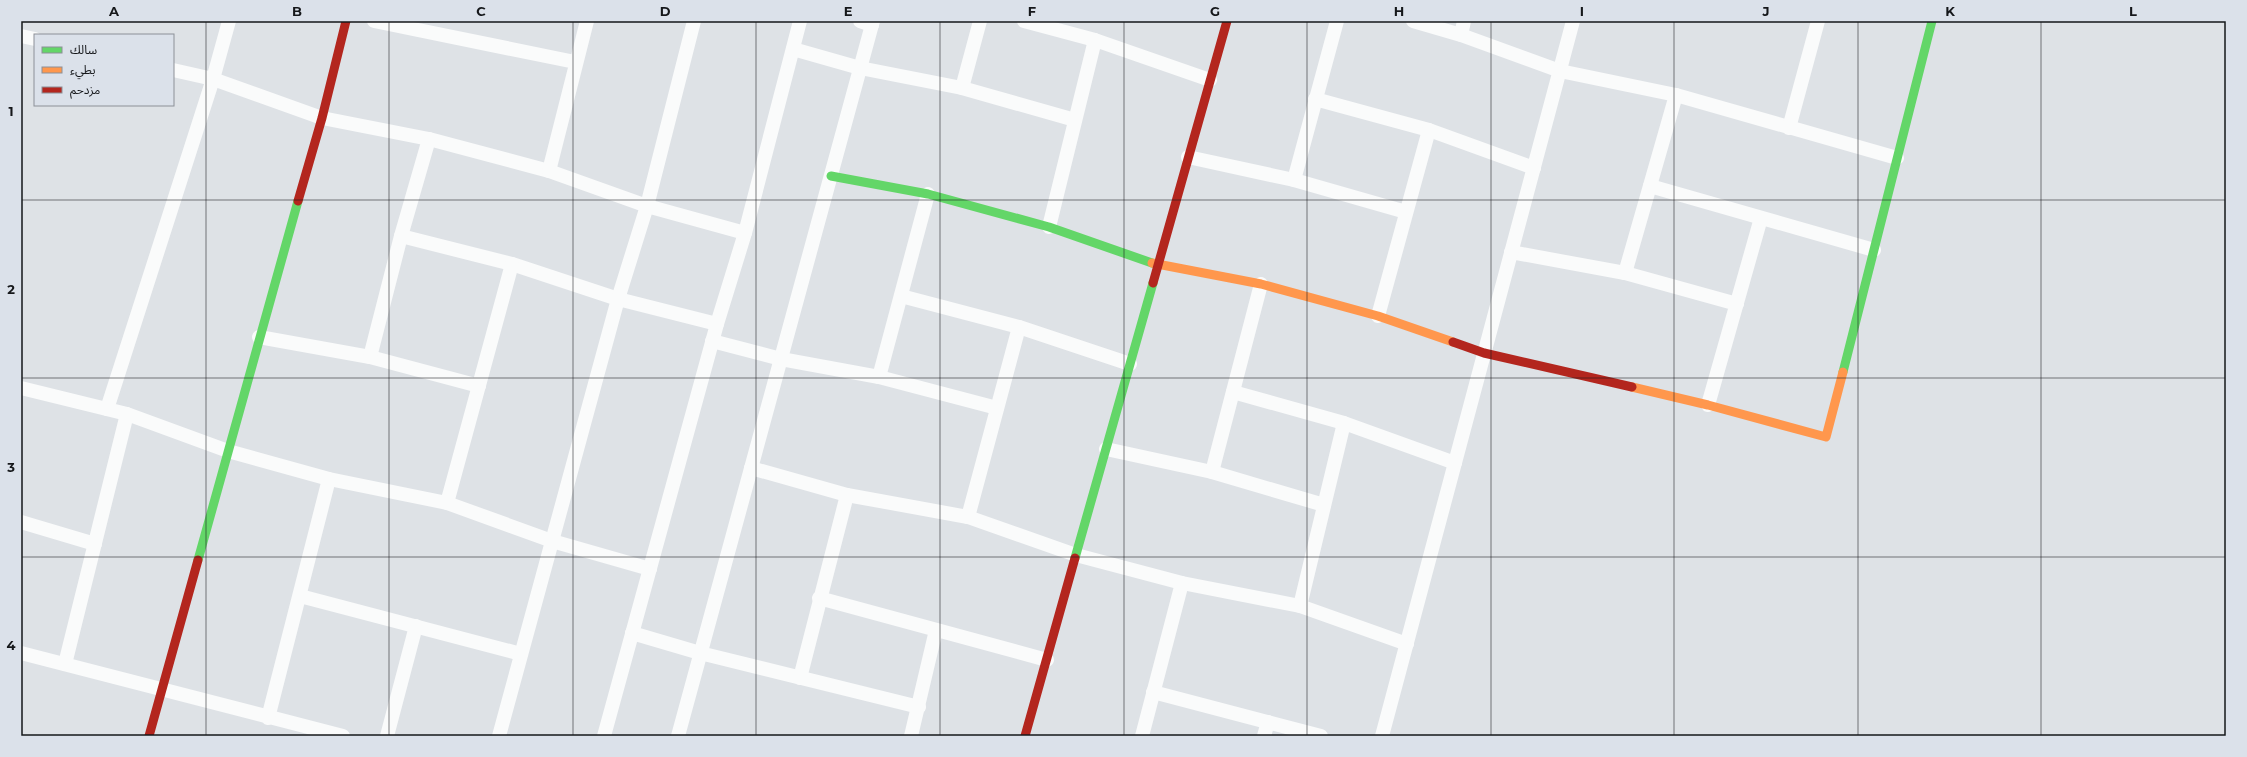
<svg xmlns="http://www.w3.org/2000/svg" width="2247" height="757" font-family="Montserrat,'Noto Sans Arabic',sans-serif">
	<rect width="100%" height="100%" fill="#dee2e6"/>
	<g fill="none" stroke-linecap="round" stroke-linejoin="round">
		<g stroke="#fafbfb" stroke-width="14">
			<path d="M374 21 575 62"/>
			<path d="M860 21 872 25"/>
			<path d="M1024 21 1095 40 1210 80"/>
			<path d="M1413 21 1461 35 1560 71 1676 95 1897 158"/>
			<path d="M1461 35 1464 21"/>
			<path d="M21 36 35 39"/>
			<path d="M793 49 860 68 962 88 1075 120"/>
			<path d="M173 70 213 79 322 118 429 139 549 171 647 206 745 233"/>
			<path d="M962 88 980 21"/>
			<path d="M1315 99 1429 130 1534 168"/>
			<path d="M1789 128 1818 21"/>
			<path d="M1188 157 1294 180 1406 212"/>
			<path d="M549 171 587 21"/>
			<path d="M1294 180 1337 21"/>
			<path d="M1650 186 1874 250"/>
			<path d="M1049 227 1095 40"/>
			<path d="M401 236 512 264 618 299 717 324"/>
			<path d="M1511 252 1625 273 1737 304"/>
			<path d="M1625 273 1676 95"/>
			<path d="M901 296 1019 327 1130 364"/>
			<path d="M1378 316 1429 130"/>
			<path d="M259 337 370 357 479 386"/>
			<path d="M712 341 781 359 879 377 997 408"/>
			<path d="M370 357 401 236 429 139"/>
			<path d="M879 377 928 194"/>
			<path d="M21 388 127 414 228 451 329 479 447 503 552 541 650 569"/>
			<path d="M1233 392 1344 423 1455 463"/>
			<path d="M1708 405 1761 218"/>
			<path d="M107 409 213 79 229 21"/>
			<path d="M1106 449 1212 472 1324 505"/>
			<path d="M751 468 847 495 968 517 1076 555 1182 583 1300 606 1407 644"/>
			<path d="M1212 472 1261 284"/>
			<path d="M447 503 512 264"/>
			<path d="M968 517 1019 327"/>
			<path d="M21 522 95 544"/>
			<path d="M300 596 521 654"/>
			<path d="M819 598 1047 660"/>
			<path d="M1300 606 1344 423"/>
			<path d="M632 633 700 653 919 707"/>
			<path d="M21 653 343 736"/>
			<path d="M65 664 127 414"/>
			<path d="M800 678 847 495"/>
			<path d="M1153 692 1321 736"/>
			<path d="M268 718 329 479"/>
			<path d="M387 736 416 626"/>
			<path d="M499 736 618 299 647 206 694 21"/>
			<path d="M604 736 717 324 745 233 800 21"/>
			<path d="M678 736 873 21"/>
			<path d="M911 736 936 630"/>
			<path d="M1142 736 1182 583"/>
			<path d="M1264 736 1268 722"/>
			<path d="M1382 736 1573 21"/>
		</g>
		<g stroke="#63d668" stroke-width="9">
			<path d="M831 176 928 194 1049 227 1152 263"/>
			<path d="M1843 372 1932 21"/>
			<path d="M1075 558 1153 283"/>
			<path d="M198 560 298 201"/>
		</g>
		<g stroke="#ff974d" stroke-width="9">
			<path d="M1152 263 1261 284 1378 316 1453 342"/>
			<path d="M1632 387 1708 405 1826 437 1843 372"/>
		</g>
		<g stroke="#b3261e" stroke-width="9">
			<path d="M298 201 322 118 346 21"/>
			<path d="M1153 283 1227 21"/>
			<path d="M1453 342 1484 353 1632 387"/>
			<path d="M149 736 198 560"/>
			<path d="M1025 736 1075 558"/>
		</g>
	</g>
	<path fill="none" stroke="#15171a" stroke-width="1" stroke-opacity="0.55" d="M206 21V736M389 21V736M573 21V736M756 21V736M940 21V736M1124 21V736M1307 21V736M1491 21V736M1674 21V736M1858 21V736M2041 21V736M21 200H2226M21 378H2226M21 557H2226"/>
	<rect width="2247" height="757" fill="none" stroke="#dbe1ea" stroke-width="44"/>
	<rect x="34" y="34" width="140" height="72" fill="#dbe1ea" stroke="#8c9097"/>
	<rect x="42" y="47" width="20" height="6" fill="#63d668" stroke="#8c9097"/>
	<text x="70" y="54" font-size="12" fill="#15171a">سالك</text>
	<rect x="42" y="67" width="20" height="6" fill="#ff974d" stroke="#8c9097"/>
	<text x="70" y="74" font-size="12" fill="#15171a">بطيء</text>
	<rect x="42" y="87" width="20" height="6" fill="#b3261e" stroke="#8c9097"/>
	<text x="70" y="94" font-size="12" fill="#15171a">مزدحم</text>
	<rect x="22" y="22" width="2203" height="713" fill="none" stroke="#15171a" stroke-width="1.5"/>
	<g font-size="13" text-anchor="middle" font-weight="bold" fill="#15171a">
		<text x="114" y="16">A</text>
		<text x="297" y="16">B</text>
		<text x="481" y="16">C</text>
		<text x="665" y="16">D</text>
		<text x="848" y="16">E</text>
		<text x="1032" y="16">F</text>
		<text x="1215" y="16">G</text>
		<text x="1399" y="16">H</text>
		<text x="1582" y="16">I</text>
		<text x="1766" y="16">J</text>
		<text x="1950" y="16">K</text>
		<text x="2133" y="16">L</text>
		<text x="11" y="116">1</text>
		<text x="11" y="294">2</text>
		<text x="11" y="472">3</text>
		<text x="11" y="650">4</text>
	</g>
</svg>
